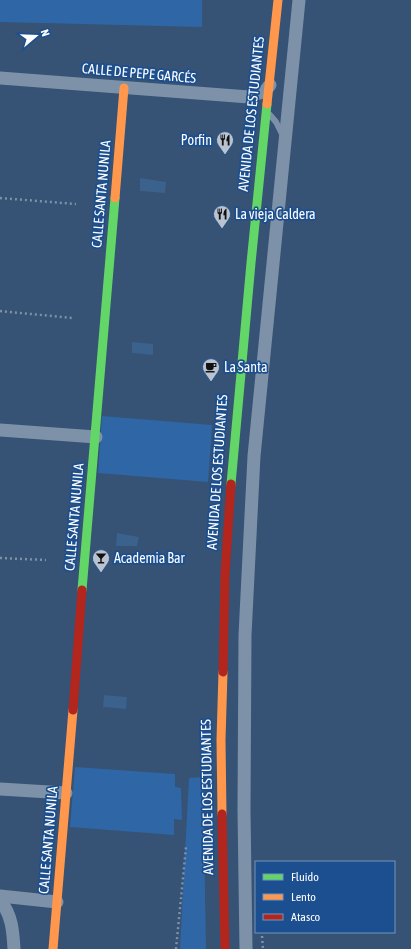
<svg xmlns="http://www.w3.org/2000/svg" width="411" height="949" font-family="'Asap Condensed',sans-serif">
	<rect width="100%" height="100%" fill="#365274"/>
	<g fill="#2f66a5">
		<path d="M0 0H202V27L0 22Z"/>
		<path d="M102 416 212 425 208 482 98 473Z"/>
		<path d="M75 767 175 774V787L181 788 182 820 174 819V835L70 827Z"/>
		<path d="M203 777 206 949H180L189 778Z"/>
	</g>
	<g fill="#3b618d">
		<path d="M140 178 166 182 165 193 140 191Z"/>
		<path d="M132 342 153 344V355L132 353Z"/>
		<path d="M117 533 139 537 137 546H116Z"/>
		<path d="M104 695 127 697 126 709 103 707Z"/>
	</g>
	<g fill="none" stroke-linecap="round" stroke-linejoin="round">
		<g stroke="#7d92a8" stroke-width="2.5" stroke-dasharray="2 3" stroke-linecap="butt">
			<path d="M0 198 76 204"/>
			<path d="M0 311 72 318"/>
			<path d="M0 558 46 560"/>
			<path d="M262 936 263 949"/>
			<path d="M176 949 186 847"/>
		</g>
		<path stroke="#7d92a8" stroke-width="6" d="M270 115 276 122 283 136"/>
		<g stroke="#7d92a8" stroke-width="13">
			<path d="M0 78 249 97 265 91 270 85"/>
			<path d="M0 430 96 437"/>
			<path d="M0 789 66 793"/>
			<path d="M0 896 57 902"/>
			<path d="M0 900C12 915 13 931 14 949"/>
			<path d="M246 949 244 810 245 635 254 456 299 0"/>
		</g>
		<g stroke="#63d668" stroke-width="9">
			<path d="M231 484 251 263 267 104"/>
			<path d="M82 590 115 198"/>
		</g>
		<g stroke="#ff974d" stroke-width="9">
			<path d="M267 104 278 0"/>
			<path d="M115 198 124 88"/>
			<path d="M222 814 221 740 223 672"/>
			<path d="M53 949 73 710"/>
		</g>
		<g stroke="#b3261e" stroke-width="9">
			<path d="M223 672 225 574 231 484"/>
			<path d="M73 710 82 590"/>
			<path d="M222 814 225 949"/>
		</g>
	</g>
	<defs>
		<g id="restaurant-pin" transform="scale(0.9)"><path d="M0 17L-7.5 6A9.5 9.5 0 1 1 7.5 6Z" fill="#b9c2ce" stroke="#1b4f8f"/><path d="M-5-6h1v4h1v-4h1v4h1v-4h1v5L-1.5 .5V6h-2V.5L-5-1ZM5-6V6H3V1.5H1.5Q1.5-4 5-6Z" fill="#111"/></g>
		<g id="cafe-pin" transform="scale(0.9)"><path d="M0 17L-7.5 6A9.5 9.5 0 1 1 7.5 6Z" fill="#b9c2ce" stroke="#1b4f8f"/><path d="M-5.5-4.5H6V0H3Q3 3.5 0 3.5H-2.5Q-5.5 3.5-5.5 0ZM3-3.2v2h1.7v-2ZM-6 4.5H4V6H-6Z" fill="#111"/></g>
		<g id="bar-pin" transform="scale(0.9)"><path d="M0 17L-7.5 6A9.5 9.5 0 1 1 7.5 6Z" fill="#b9c2ce" stroke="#1b4f8f"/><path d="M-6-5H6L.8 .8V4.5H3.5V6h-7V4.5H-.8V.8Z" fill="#111"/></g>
	</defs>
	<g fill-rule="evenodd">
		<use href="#restaurant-pin" x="225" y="140"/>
		<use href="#restaurant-pin" x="222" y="214"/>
		<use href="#cafe-pin" x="211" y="367"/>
		<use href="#bar-pin" x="101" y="558"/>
	</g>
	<g text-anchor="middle" stroke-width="3.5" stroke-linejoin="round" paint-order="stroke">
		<g font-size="14" fill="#fff" stroke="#1b4f8f">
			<text transform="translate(139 73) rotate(5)" y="5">CALLE DE PEPE GARCÉS</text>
			<text transform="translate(251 114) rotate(-84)" y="5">AVENIDA DE LOS ESTUDIANTES</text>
			<text transform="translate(101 194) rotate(-85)" y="5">CALLE SANTA NUNILA</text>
			<text transform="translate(217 472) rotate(-86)" y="5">AVENIDA DE LOS ESTUDIANTES</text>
			<text transform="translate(74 517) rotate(-85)" y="5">CALLE SANTA NUNILA</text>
			<text transform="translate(207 797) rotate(-91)" y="5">AVENIDA DE LOS ESTUDIANTES</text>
			<text transform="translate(48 840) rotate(-85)" y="5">CALLE SANTA NUNILA</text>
		</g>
		<g font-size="14" fill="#fff" stroke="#1b4f8f" text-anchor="start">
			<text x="212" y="145" text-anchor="end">Porfin</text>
			<text x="235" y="219">La vieja Caldera</text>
			<text x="224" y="372">La Santa</text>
			<text x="114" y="563">Academia Bar</text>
		</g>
	</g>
	<rect x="255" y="861" width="140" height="72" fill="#1b4f8f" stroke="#7695bc"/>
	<rect x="263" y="874" width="20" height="6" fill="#63d668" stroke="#7695bc"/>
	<text x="291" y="881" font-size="12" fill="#ffffff">Fluido</text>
	<rect x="263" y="894" width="20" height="6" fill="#ff974d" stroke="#7695bc"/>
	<text x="291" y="901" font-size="12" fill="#ffffff">Lento</text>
	<rect x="263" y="914" width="20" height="6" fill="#b3261e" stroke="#7695bc"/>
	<text x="291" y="921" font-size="12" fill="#ffffff">Atasco</text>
	<g transform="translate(36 36) rotate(71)" stroke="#1b4f8f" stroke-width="3" paint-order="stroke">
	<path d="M0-3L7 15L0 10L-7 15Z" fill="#ffffff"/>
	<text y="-6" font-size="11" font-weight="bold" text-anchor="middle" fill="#ffffff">N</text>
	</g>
</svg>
